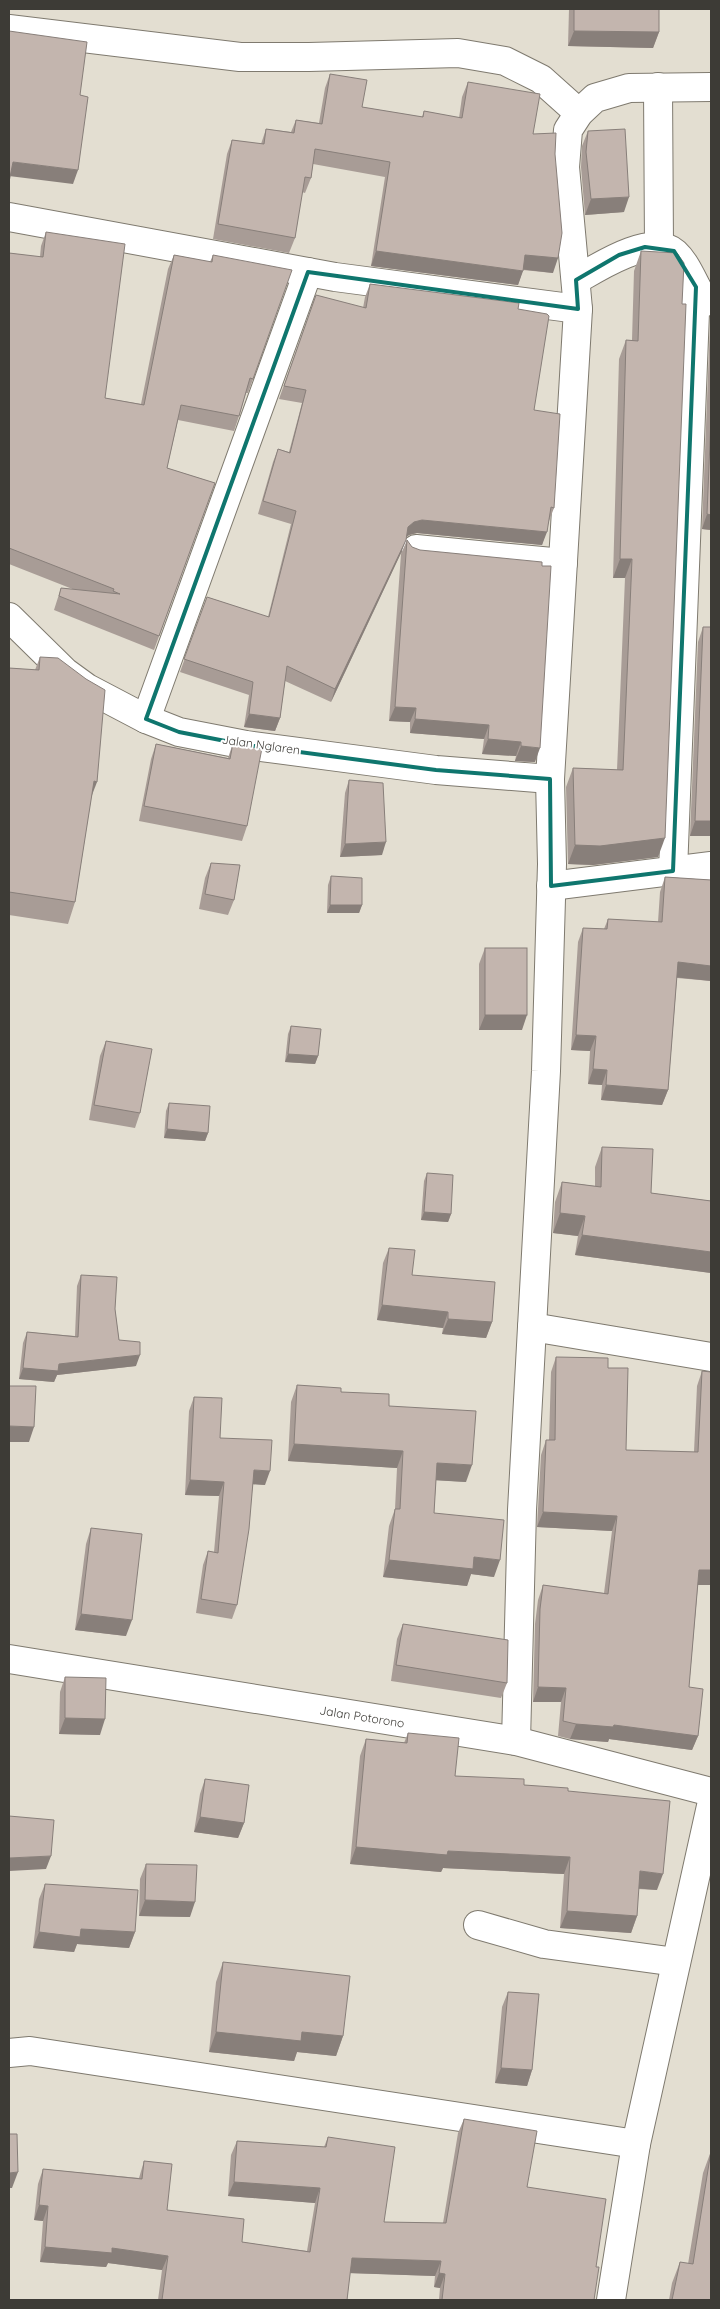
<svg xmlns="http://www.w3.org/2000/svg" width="720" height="2309" font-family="Quicksand,sans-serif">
	<rect width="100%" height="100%" fill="#e3ded1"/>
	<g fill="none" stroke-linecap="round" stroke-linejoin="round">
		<g stroke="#7f7a6f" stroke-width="30">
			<g id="minor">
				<path d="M9 29 240 57H309L458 53 505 61 541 79 579 113"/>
				<path d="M658 87 659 247"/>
				<path d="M9 217 335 277 578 309"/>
				<path d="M576 280C597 268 651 232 675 253 688 265 695 287 705 302"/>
				<path d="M416 549 563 563"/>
				<path d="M9 617 65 672 87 688 146 719 179 732 246 745 436 770 550 779"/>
				<path d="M146 719 308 272"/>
				<path d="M673 871 696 287"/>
				<path d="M551 886 711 866"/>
				<path d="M532 1327 711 1357"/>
				<path d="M9 1659 516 1741 711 1792"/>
				<path d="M516 1741 522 1510 546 1071 552 864 550 779 578 309 565 167 568 130 579 113 595 98 629 88 711 87"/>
				<path d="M478 1925 544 1944 676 1962"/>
				<path d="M9 2053 30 2051 636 2144"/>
				<path d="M611 2300 636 2144 711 1806"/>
			</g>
		</g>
		<use href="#minor" stroke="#fff" stroke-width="28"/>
	</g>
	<g fill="#a89c96">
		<path d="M569 9H659V32L653 48 568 46Z"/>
		<path d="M330 74 362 107 422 117 424 111 459 118 462 97 468 82 533 134 555 154 553 273 523 270 518 285 371 266 385 177 313 164 311 178 305 193 302 192 295 238 289 253 213 239 227 154 232 140 261 144 266 129 291 132 296 120 319 123 325 88Z"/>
		<path d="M588 131 624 212 585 215 581 167 582 146Z"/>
		<path d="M46 232 105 398 141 404 168 269 174 255 210 262 213 255 253 379 248 393H246L239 416 234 431 178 420 167 468 215 483 154 650 54 610 61 588 75 590 9 564V253L40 257 41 246Z"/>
		<path d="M641 251 658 857 593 865 568 864 566 787 573 768 617 770 625 578H613L619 359 626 340H632L634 271Z"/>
		<path d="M370 284 518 309 534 410 554 508 549 521 542 545 417 533 409 535 406 537 401 553 331 702 285 681 280 718 275 731 244 727 249 695 180 672 207 597 268 617 291 524 258 514 273 462 278 449 289 452 302 403 279 399 316 295 363 308 365 297Z"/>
		<path d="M711 322V530L702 529 710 325Z"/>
		<path d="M407 540 535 762 515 761 516 756 482 754 484 739 410 733V722L389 721 401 554Z"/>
		<path d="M703 627 711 836H690L698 642Z"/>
		<path d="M40 657 91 799 75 902 68 924 9 915V668L35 670Z"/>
		<path d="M233 743 247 826 242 841 139 821 151 759 156 744 228 758Z"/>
		<path d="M349 780 382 855 340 857 345 793Z"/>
		<path d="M211 863 234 900 228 915 199 909 205 878Z"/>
		<path d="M331 876 362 905 359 913H327L328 885Z"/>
		<path d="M665 877 711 880V981L677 978 668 1090 662 1105 601 1100 602 1085 588 1084 590 1051 571 1050 578 942 583 928 604 929 608 919 658 922 660 892Z"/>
		<path d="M485 948 522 1030H479V964Z"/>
		<path d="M291 1026 318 1056 315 1064 285 1062 288 1034Z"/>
		<path d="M106 1041 140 1113 135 1128 89 1120 100 1056Z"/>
		<path d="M169 1103 208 1133 205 1141 164 1138 166 1111Z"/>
		<path d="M602 1147 651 1193 711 1201V1273L575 1255 578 1236 553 1233 555 1202 562 1182 595 1186V1167Z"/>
		<path d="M427 1173 451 1214 448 1222 421 1220 424 1181Z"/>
		<path d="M389 1248 412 1275 492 1322 486 1338 442 1334 443 1328 377 1320 383 1263Z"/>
		<path d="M81 1275 115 1309 119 1340 136 1366 57 1375 54 1382 19 1379 23 1343 27 1332 75 1336 77 1286Z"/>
		<path d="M556 1357 608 1368 626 1450 694 1452 697 1386 702 1371 711 1372V1585H698L689 1687 698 1736 692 1750 609 1739 608 1742 570 1739 558 1736 561 1702H533L535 1624 538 1600 543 1585 604 1593 612 1531 537 1527 541 1455 546 1440H549L551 1372Z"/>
		<path d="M297 1385 341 1392 389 1406 466 1482 436 1480 434 1513 494 1577 471 1574 467 1586 383 1577 389 1526 395 1509 397 1468 288 1461 291 1402Z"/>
		<path d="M194 1397 220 1438 265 1485 253 1484 237 1605 232 1619 196 1613 203 1565 208 1551 214 1552 219 1496 185 1495 189 1411Z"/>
		<path d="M91 1528 126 1636 75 1630 86 1544Z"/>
		<path d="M403 1624 507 1683 501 1698 391 1681 397 1639Z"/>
		<path d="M65 1677 100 1735 59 1734 60 1692Z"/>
		<path d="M408 1733 455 1776 524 1785 568 1791 657 1890 638 1889 637 1916 631 1933 560 1928 564 1874 443 1868 441 1872 350 1864 360 1756 366 1739 404 1743Z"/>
		<path d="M205 1779 244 1823 238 1838 194 1832 200 1794Z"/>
		<path d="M146 1864 190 1917 139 1916 140 1879Z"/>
		<path d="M45 1884 135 1932 129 1948 77 1944 74 1952 33 1948 39 1899Z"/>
		<path d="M223 1962 343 2036 336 2056 297 2052 294 2061 209 2052 216 1982Z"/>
		<path d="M508 1992 532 2070 527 2086 495 2083 502 2007Z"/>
		<path d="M464 2119 527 2187 596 2267 594 2300H439L440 2288 434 2287 435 2276 350 2273 347 2300H158L162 2270 108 2263 106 2267 40 2262 43 2221 34 2220 38 2184 43 2169 139 2178 144 2161 167 2210 242 2242 307 2251 315 2203 228 2196 231 2155 237 2141 324 2147 328 2137 384 2222 443 2223 458 2133Z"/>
		<path d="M711 2151V2300H669L672 2283 680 2262 688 2264 703 2173Z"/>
	</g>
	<g fill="#887f7a">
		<path d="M258 9H287L258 10Z"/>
		<path d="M574 31 659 32 653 48 568 46Z"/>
		<path d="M13 162 78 170 73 184 9 176Z"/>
		<path d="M629 197 624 212 585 215 591 199Z"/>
		<path d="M376 251 523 271 518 285 371 266Z"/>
		<path d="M525 255 558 258 553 273 519 269Z"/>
		<path d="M707 514 711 515V530L702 529Z"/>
		<path d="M422 520 547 532 542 545 417 533 409 535 403 540 408 527 414 522Z"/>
		<path d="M406 540 401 553 331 702 335 689Z"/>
		<path d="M620 559H632L625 578H613Z"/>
		<path d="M395 707 416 708 410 722 389 721Z"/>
		<path d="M249 714 280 718 275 731 244 727Z"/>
		<path d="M415 719 489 725 484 739 410 733Z"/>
		<path d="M488 739 521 742 516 756 482 754Z"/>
		<path d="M521 746 540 748 535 762 515 761Z"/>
		<path d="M94 781 97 782 89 803Z"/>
		<path d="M695 821H711V836H690Z"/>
		<path d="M665 838 658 857 593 865 568 864 575 845Z"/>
		<path d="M386 842 382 855 340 857 345 844Z"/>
		<path d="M330 905H362L359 913H327Z"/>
		<path d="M678 962 711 966V981L673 977Z"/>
		<path d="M485 1015H527L522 1030H479Z"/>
		<path d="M576 1035 596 1036 590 1051 571 1050Z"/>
		<path d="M288 1054 318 1056 315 1064 285 1062Z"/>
		<path d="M593 1069 607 1070 602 1085 588 1084Z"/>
		<path d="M606 1085 668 1090 662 1105 601 1100Z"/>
		<path d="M167 1129 208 1133 205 1141 164 1138Z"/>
		<path d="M424 1212 451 1214 448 1222 421 1220Z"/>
		<path d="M560 1213 585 1216 578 1236 553 1233Z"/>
		<path d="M582 1235 711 1252V1273L575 1255Z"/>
		<path d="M382 1305 448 1312 443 1328 377 1320Z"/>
		<path d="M448 1319 492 1322 486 1338 442 1334Z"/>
		<path d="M140 1355 136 1366 57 1375 54 1382 19 1379 23 1368Z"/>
		<path d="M9 1426 34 1427 29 1442H9Z"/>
		<path d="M294 1444 403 1451 397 1468 288 1461Z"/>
		<path d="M437 1463 472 1465 466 1482 431 1480Z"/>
		<path d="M254 1470 270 1471 265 1485 249 1484Z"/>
		<path d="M190 1480 224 1482 219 1496 185 1495Z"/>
		<path d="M543 1512 617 1516 612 1531 537 1527Z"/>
		<path d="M474 1557 500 1560 494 1577 471 1574 467 1586 383 1577 389 1560Z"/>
		<path d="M699 1570H711V1585H694Z"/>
		<path d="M81 1614 132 1620 126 1636 75 1630Z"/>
		<path d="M538 1687 566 1688 561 1702H533Z"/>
		<path d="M65 1718 105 1719 100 1735 59 1734Z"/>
		<path d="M576 1724 614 1725 698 1736 692 1750 609 1739 608 1742 570 1739Z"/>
		<path d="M200 1817 244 1823 238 1838 194 1832Z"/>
		<path d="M356 1847 448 1851 570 1857 564 1874 443 1868 441 1872 350 1864Z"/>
		<path d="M51 1856 46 1869 9 1871V1858Z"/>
		<path d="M640 1871 663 1874 657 1890 633 1888Z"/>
		<path d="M145 1900 195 1902 190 1917 139 1916Z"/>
		<path d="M567 1911 637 1916 631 1933 560 1928Z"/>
		<path d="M81 1929 135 1932 129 1948 77 1944 74 1952 33 1948 39 1932Z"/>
		<path d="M216 2032H302L343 2036 336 2056 297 2052 294 2061 209 2052Z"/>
		<path d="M501 2068 532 2070 527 2086 495 2083Z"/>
		<path d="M18 2172 12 2188H9V2173Z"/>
		<path d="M234 2182 320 2188 315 2203 228 2196Z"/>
		<path d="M39 2205 48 2206 43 2221 34 2220Z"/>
		<path d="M45 2247 112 2248 168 2256 162 2270 108 2263 106 2267 40 2262Z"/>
		<path d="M352 2258 441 2261 435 2276 347 2273Z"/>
		<path d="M439 2273 445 2274 440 2288 434 2287Z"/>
	</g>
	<g fill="#c3b5ae" stroke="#887f7a">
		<path d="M574 9H659V32L574 31Z"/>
		<path d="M9 31 87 42 80 95 88 97 78 170 13 162 9 182Z"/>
		<path d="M330 74 367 80 362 107 423 117 424 111 462 118 468 82 540 94 533 134 556 133 555 154 562 233 558 258 525 255 523 271 376 251 390 162 315 149 311 178 305 177 295 238 218 224 232 140 264 144 266 129 294 133 296 120 322 124Z"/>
		<path d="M625 129 629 197 591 199 586 152 588 131Z"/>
		<path d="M46 232 125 244 105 398 144 405 174 255 212 262 213 255 292 270 253 379 250 378 239 416 181 405 167 468 215 483 159 636 59 596 61 588 120 594 113 591 114 589 9 548V253L43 257Z"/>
		<path d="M641 251 677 253 684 263 682 304H686L665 838 600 846 575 845 573 768 623 770 632 559H620L626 340 638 341Z"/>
		<path d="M370 284 519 303 518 309 547 314 549 316 534 410 560 414 554 508 551 507 547 532 422 520 414 522 408 527 406 540 335 689 287 666 280 718 249 714 253 682 184 659 207 597 269 617 296 511 263 501 278 449 290 453 306 390 284 386 316 295 366 308Z"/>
		<path d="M711 418V515L707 514Z"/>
		<path d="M407 540 412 547 420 550 542 562V566H551L540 748 521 746V742L488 739 489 725 415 719 416 708 395 707Z"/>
		<path d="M703 627H711V821H695Z"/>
		<path d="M40 657 58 658 86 679 105 690 97 782 94 781 75 902 9 892V668L39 670Z"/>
		<path d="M233 743 262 748 247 826 144 806 156 744 230 759Z"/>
		<path d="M349 780 383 783 386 842 345 844Z"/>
		<path d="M211 863 240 865 234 900 205 894Z"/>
		<path d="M331 876 362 878V905H330Z"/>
		<path d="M665 877 711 880V966L678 962 668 1090 606 1085 607 1070 593 1069 596 1036 576 1035 583 928 607 929 608 919 662 922Z"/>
		<rect x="485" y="948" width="42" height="67"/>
		<path d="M291 1026 321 1029 318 1056 288 1054Z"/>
		<path d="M106 1041 152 1049 140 1113 94 1105Z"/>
		<path d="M169 1103 210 1106 208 1133 167 1129Z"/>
		<path d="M602 1147 653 1149 651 1193 711 1201V1252L582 1235 585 1216 560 1213 562 1182 601 1187Z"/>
		<path d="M427 1173 453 1175 451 1214 424 1212Z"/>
		<path d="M389 1248 415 1250 412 1275 495 1282 492 1322 448 1319V1312L382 1305Z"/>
		<path d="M81 1275 117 1277 115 1309 119 1340 140 1342V1355L59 1364 58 1371 23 1368 27 1332 78 1337Z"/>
		<path d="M556 1357 608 1358V1368H628L626 1450 698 1452 702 1371 711 1372V1570H699L689 1687 703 1689 698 1736 614 1725 613 1727 576 1724 563 1721 566 1688 538 1687 540 1609 543 1585 608 1594 617 1516 543 1512 546 1440H555Z"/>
		<path d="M297 1385 341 1388V1392L389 1394V1406L476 1411 472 1465 437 1463 434 1513 504 1520 500 1560 474 1557 473 1569 389 1560 395 1509H400L403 1451 294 1444Z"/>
		<path d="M9 1386H36L34 1427 9 1426Z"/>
		<path d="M194 1397 222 1398 220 1438 272 1440 270 1471 254 1470 249 1529 237 1605 201 1599 208 1551 218 1553 224 1482 190 1480Z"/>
		<path d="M91 1528 142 1534 132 1620 81 1614Z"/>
		<path d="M403 1624 508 1640 507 1683 396 1665Z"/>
		<path d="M65 1677 106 1678 105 1719 65 1718Z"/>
		<path d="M408 1733 459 1738 455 1776 524 1779V1785L568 1788V1791L670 1801 663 1874 640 1871 637 1916 567 1911 570 1857 448 1851 447 1855 356 1847 366 1739 407 1743Z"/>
		<path d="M205 1779 249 1785 244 1823 200 1817Z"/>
		<path d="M9 1816 54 1820 51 1856 9 1858Z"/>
		<path d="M146 1864 197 1865 195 1902 145 1900Z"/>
		<path d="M45 1884 138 1890 135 1932 81 1929 80 1937 39 1932Z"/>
		<path d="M223 1962 350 1976 343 2036 302 2032 301 2041 216 2032Z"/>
		<path d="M508 1992 539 1994 532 2070 501 2068Z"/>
		<path d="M464 2119 537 2131 527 2187 606 2199 596 2267H599L594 2300H442L445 2274 439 2273 441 2261 352 2258 347 2300H162L168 2256 112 2248V2253L45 2247 48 2206 39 2205 43 2169 142 2179 144 2161 172 2164 167 2210 244 2219 242 2242 310 2252 320 2188 234 2182 237 2141 326 2147 328 2137 395 2147 384 2222 446 2223Z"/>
		<path d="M9 2134H17L18 2172 9 2173Z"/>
		<path d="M711 2151V2300H672L680 2262 693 2264Z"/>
	</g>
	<path fill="none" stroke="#0f766e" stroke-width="4" stroke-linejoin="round" d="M645 247 674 251 696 287 673 871 551 886 550 779 436 770 246 745 179 732 146 719 308 272 578 309 576 280 619 255Z"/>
	<g text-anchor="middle" stroke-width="4" stroke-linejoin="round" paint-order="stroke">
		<g font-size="12" fill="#3d3b36" stroke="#fff">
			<text transform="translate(261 745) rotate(8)" y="4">Jalan Nglaren</text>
			<text transform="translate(362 1717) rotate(9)" y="4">Jalan Potorono</text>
		</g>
	</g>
	<rect width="720" height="2309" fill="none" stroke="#3d3b36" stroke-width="20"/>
</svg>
